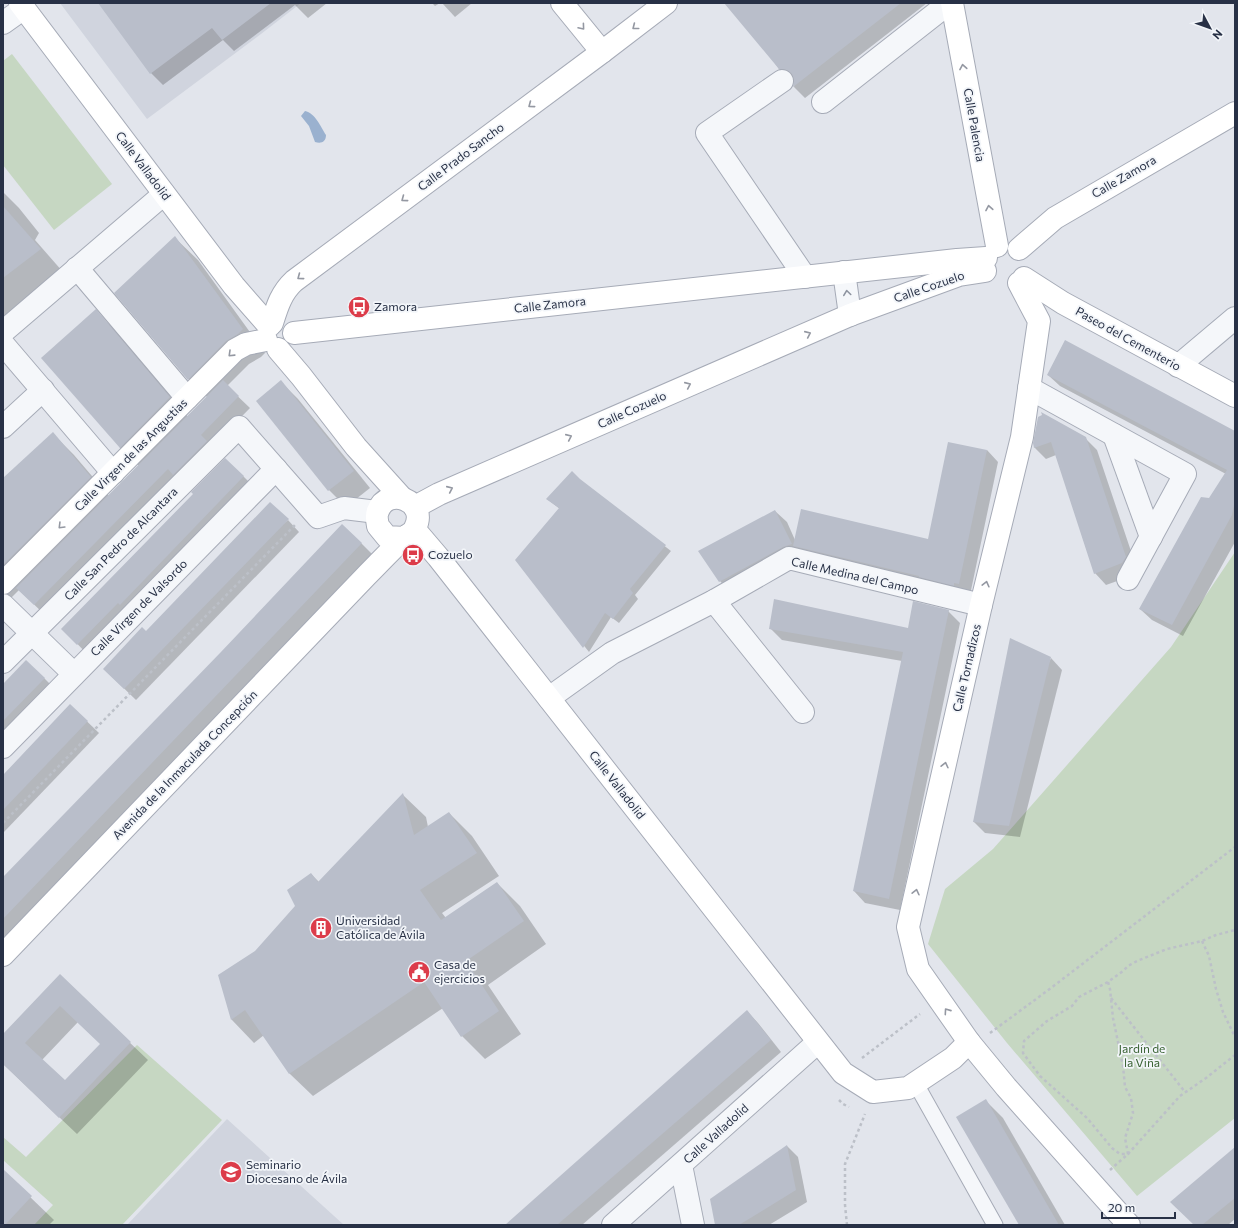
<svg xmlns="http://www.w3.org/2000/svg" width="1238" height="1228" font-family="Commissioner,sans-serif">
	<rect width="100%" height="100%" fill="#e2e5ec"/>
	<g fill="#d0d4de">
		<path d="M60 3H301L261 34 147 119Z"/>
		<path d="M227 1119 344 1225H127Z"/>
	</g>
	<g fill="#c6d7c2">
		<path d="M12 54 112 184 54 230 3 165V61Z"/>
		<path d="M1235 552V1118L1137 1196 1007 1043 928 944 945 889 993 849 1171 647Z"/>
		<path d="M137 1045 222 1120 122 1225H34L53 1205 3 1160V1137L26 1157Z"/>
	</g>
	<path fill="#9ab1cf" d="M305 111C315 113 321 127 326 135 326 142 321 144 315 142L309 126 301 116Z"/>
	<g fill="#0003" fill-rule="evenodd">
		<path d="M99 3H327L308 18 295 5 234 51 223 40 163 85 151 73Z"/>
		<path d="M432 3H440L435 6Z"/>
		<path d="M442 3H472L455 17Z"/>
		<path d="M734 3H927L805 98 794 87 795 81H791L779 69Z"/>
		<path d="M3 192 19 208 39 233 35 240 63 272 3 322Z"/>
		<path d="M175 238 198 260 265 353 261 357 249 364 227 386 250 408 46 616 19 590 3 606V479L53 434 74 455 109 496 139 466 120 448 95 311 113 328 188 417 207 397 189 379Z"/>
		<path d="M1048 375 1235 432V542L1183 636 1152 620 1140 609 1226 474 1060 386Z"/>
		<path d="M281 382 298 399 370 488 346 507 329 490 257 401Z"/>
		<path d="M1043 416 1085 438 1097 450 1137 569 1134 575 1106 585 1095 573 1056 455 1046 459 1035 448 1034 443Z"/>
		<path d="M987 450 998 462 970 595 806 557 731 593 720 581 775 511 787 522 795 540H929Z"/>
		<path d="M243 476 255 488 89 656 63 629Z"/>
		<path d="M579 480 671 551 635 595 638 599 619 623 611 617 589 652 516 560 560 509 547 499Z"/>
		<path d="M288 520 299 532 136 700 104 669Z"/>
		<path d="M361 543 373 555 3 943V879Z"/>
		<path d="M948 611 960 623 900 910 865 903 854 891 902 661 782 640 770 628 909 629Z"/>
		<path d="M1051 658 1062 670 1020 837 985 833 974 822Z"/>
		<path d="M44 678 58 692 3 748V685Z"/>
		<path d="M70 705 99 733 3 833V776Z"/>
		<path d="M403 795 426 817 428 827 449 813 472 836 499 876 442 913 446 918 497 883 520 906 546 944 488 985 521 1034 485 1059 462 1036 443 1008 313 1096 290 1074 264 1035 254 1043 232 1020 219 976 256 952 297 906 311 874 319 882Z"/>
		<path d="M60 976 148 1060 77 1134 3 1064V1035ZM78 1022 101 1044 65 1082 42 1060Z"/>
		<path d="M747 1011 758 1023 781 1052 582 1225H507Z"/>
		<path d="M986 1101 1003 1118 1065 1225H1020Z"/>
		<path d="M787 1146 798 1157 807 1202 769 1225H716Z"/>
		<path d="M1235 1148V1219L1228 1225H1194Z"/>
		<path d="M3 1171 54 1220 49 1225H3Z"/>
	</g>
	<g fill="#b9beca" fill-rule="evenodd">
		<path d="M98 3H271L222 40 212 28 150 74Z"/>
		<path d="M724 3H901L793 87 794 80 792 74 787 70 779 69Z"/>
		<path d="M3 206 41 249 3 278Z"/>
		<path d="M175 236 243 329 238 334 226 341 188 380 114 293Z"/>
		<path d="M96 309 170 397 120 448 41 358Z"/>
		<path d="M1065 340 1235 431V500L1232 515 1172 625 1139 609 1201 497 1209 498 1227 470 1047 375Z"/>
		<path d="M223 380 239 396 201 435 207 441 173 475 168 469 34 605 16 588Z"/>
		<path d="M281 380 354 471 328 491 256 401Z"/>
		<path d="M1041 412 1086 437 1126 557 1122 563 1094 574 1051 442 1034 448 1033 443 1038 417 1042 415Z"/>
		<path d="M53 432 91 477 3 565V478Z"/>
		<path d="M948 442 987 450 959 584 954 583V586L919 577V576L793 546 801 509 928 539Z"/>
		<path d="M225 458 244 476 120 605 118 603 77 645 61 629 193 494 191 492Z"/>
		<path d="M572 471 580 479 666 545 630 589 633 593 613 619 605 613 583 648 515 560 559 508 546 499Z"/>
		<path d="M270 502 289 519 124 689 103 669 142 627 146 631Z"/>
		<path d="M775 510 792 544 783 547 719 582 698 551Z"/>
		<path d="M342 524 362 543 3 919V877L220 653Z"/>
		<path d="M774 599 908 628 913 601 949 610 889 899 853 891 903 652 769 629Z"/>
		<path d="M1010 638 1051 657 1009 826 973 822Z"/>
		<path d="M26 660 45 678 3 721V684Z"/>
		<path d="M70 704 88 721 3 810V775Z"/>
		<path d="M403 793 414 835 449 812 477 853 420 890 441 920 497 882 524 921 466 961 499 1011 461 1037 424 982 289 1074 245 1010 231 1020 218 975 255 951 295 906 287 890 311 873 318 882Z"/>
		<path d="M60 974 131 1042 59 1118 3 1064V1034ZM60 1006 100 1044 65 1080 25 1043Z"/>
		<path d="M747 1010 771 1040 557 1225H505Z"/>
		<path d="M986 1099 1059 1225H1019L956 1117Z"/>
		<path d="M787 1145 796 1190 739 1225H715L710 1199Z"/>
		<path d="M1235 1147V1198L1202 1225H1194L1170 1202Z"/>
		<path d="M3 1169 32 1196 5 1225H3Z"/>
	</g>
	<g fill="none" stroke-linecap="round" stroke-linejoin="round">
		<g stroke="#a6abb7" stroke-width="17">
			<path id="lane" d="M916 1084 995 1225"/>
		</g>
		<g stroke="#a6abb7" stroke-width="24">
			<g id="street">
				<path d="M3 23 24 8"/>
				<path d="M782 81 707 133 805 277"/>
				<path d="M823 102 949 3"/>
				<path d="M77 268 187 398"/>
				<path d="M844 272 850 315"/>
				<path d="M3 332 164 194"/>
				<path d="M3 344 113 473"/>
				<path d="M1178 366 1235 318"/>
				<path d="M1029 388 1185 474 1128 579"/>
				<path d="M3 427 43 390"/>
				<path d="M1114 435 1151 537"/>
				<path d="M714 601 803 712"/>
				<path d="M3 605 74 674"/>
				<path d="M3 662 239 427 318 517 344 508 377 512"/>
				<path d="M549 698 612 653 714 601 789 558 981 605"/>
				<path d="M3 747 276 469"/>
				<path d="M681 1165 693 1225"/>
				<path d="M613 1225 818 1042"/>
			</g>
		</g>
		<g stroke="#a6abb7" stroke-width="24">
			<g id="secondary">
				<path d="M20 3 234 286 269 326"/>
				<path d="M562 3 602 52"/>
				<path d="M952 3 997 246"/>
				<path d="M1019 249 1055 218 1235 113"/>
				<path d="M1024 278 1063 303 1235 396"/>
				<path d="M1019 283 1039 321 1022 437 981 605 908 927 918 969 969 1042 1006 1087 1129 1225"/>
				<path d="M272 323C277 307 281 293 294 281L602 52 666 3"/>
				<path d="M294 333 957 260 986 258"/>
				<path d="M278 349 301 376 356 447 402 498"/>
				<path d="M415 507 439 494 850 315 959 275 985 271"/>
				<path d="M415 530 438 557 843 1073 873 1092 908 1088 953 1058 969 1042"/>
				<path d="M3 583 235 350 246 344 266 340"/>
				<path d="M3 955 366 576C379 563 391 550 404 538 407 535 413 533 415 528 429 501 387 485 378 511 376 515 377 521 378 526L387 537 404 538"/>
			</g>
		</g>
		<g stroke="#bcc0c8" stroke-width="2.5" stroke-dasharray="3 3" stroke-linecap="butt">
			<path d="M3 823 295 525"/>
			<path d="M1202 941 1209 956 1216 989 1223 1012 1235 1037"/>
			<path d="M1108 982 1110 989 1113 1018 1123 1066 1125 1087 1131 1098 1133 1113 1125 1138 1128 1154H1120L1112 1148 1087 1118 1040 1076 1023 1053 1024 1041 1047 1021 1072 1006 1079 997 1108 982 1123 971 1128 966 1137 961 1167 949 1202 941 1216 935 1235 930"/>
			<path d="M1111 998 1185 1092"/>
			<path d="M990 1033 1051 988 1235 847"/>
			<path d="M862 1058 920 1014"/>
			<path d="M839 1100 843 1104 849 1107"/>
			<path d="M1110 1170 1128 1154 1180 1096 1206 1078 1235 1055"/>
			<path d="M847 1225 845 1205V1164L865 1114"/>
		</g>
		<use href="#lane" stroke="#f5f7fa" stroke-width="15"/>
		<use href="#street" stroke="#f5f7fa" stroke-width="22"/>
		<use href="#secondary" stroke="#fff" stroke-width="22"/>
	</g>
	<defs><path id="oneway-chevron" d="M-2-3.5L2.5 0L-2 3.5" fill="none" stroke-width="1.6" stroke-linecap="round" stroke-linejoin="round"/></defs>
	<g stroke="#9498a2">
		<use href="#oneway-chevron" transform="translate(582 27) rotate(50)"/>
		<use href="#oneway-chevron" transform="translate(635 27) rotate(142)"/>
		<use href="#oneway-chevron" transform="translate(963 67) rotate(-100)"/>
		<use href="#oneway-chevron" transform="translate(531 105) rotate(143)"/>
		<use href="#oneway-chevron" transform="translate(404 199) rotate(143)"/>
		<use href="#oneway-chevron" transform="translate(989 208) rotate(-100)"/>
		<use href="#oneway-chevron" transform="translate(300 277) rotate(143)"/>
		<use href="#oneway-chevron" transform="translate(808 334) rotate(-24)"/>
		<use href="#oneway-chevron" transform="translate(231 354) rotate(136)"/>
		<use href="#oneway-chevron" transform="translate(688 385) rotate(-24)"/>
		<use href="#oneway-chevron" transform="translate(569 437) rotate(-24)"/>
		<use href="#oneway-chevron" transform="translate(450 489) rotate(-24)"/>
		<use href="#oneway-chevron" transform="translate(61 526) rotate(135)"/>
		<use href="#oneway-chevron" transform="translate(986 584) rotate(-76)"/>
		<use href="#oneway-chevron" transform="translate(945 765) rotate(-77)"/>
		<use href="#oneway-chevron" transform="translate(916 892) rotate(-77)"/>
		<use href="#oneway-chevron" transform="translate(947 1011) rotate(-125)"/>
	</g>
	<use stroke="#8e94a0" href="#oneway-chevron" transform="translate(847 293) rotate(-98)"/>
	<defs>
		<g id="bus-disc" transform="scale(1.15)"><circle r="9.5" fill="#dc3c4a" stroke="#f2f5f9"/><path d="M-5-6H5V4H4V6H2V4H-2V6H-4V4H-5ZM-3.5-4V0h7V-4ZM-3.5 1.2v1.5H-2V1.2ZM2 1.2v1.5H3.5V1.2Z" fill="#fff"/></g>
		<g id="building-disc" transform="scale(1.15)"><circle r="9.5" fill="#dc3c4a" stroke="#f2f5f9"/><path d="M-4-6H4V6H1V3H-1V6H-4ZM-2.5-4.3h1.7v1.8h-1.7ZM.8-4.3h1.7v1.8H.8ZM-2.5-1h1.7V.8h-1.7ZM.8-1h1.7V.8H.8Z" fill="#fff"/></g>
		<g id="civic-disc" transform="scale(1.15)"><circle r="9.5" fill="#dc3c4a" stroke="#f2f5f9"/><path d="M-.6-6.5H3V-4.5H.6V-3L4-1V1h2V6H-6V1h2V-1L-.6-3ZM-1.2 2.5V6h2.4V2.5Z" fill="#fff"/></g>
		<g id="university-disc" transform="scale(1.15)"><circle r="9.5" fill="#dc3c4a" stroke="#f2f5f9"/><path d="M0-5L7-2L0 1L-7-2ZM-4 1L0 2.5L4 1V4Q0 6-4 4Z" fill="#fff"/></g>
	</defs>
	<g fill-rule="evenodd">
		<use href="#bus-disc" x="359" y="307"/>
		<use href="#bus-disc" x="413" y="555"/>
		<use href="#building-disc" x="321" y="928"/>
		<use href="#civic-disc" x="419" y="972"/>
		<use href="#university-disc" x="231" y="1172"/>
	</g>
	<g text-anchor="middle" stroke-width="3.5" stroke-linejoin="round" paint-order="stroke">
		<g font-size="12" fill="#283146" stroke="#f2f5f9">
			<text transform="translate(974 125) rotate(80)" y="4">Calle Palencia</text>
			<text transform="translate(461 157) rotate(-37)" y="4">Calle Prado Sancho</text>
			<text transform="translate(143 166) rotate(53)" y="4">Calle Valladolid</text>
			<text transform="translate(1124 177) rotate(-30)" y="4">Calle Zamora</text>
			<text transform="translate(929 287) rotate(-19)" y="4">Calle Cozuelo</text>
			<text transform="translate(550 305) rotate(-6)" y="4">Calle Zamora</text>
			<text transform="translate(1128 339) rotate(29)" y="4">Paseo del Cementerio</text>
			<text transform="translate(632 410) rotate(-24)" y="4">Calle Cozuelo</text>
			<text transform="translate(131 455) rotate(-45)" y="4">Calle Virgen de las Angustias</text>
			<text transform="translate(121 544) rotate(-45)" y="4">Calle San Pedro de Alcantara</text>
			<text transform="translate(855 576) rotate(13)" y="4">Calle Medina del Campo</text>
			<text transform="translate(139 608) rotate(-45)" y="4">Calle Virgen de Valsordo</text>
			<text transform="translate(967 668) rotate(-77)" y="4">Calle Tornadizos</text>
			<text transform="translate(185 765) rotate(-46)" y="4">Avenida de la Inmaculada Concepción</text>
			<text transform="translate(617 785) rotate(52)" y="4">Calle Valladolid</text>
			<text transform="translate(716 1134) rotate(-42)" y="4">Calle Valladolid</text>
		</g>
		<g font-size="12" fill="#283146" stroke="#f2f5f9" text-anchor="start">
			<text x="374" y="311">Zamora</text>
			<text x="428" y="559">Cozuelo</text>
			<text x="336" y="925">Universidad<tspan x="336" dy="14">Católica de Ávila</tspan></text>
			<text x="434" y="969">Casa de<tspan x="434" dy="14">ejercicios</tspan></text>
			<text x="246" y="1169">Seminario<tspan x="246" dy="14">Diocesano de Ávila</tspan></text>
		</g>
		<g font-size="12" fill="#3a6334" stroke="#f2f5f9">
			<text x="1142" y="1053">Jardín de<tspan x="1142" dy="14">la Viña</tspan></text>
		</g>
	</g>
	<rect width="1238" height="1228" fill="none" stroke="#283146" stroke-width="8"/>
	<g transform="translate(1210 28) rotate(131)" stroke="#f2f5f9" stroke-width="3" paint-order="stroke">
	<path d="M0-3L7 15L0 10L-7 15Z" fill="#283146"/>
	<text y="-6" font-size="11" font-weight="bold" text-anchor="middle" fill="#283146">N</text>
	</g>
	<path d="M1102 1212v6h73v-6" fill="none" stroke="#283146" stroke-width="2"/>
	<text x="1108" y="1212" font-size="12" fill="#283146" stroke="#f2f5f9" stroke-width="3" paint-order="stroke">20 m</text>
</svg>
